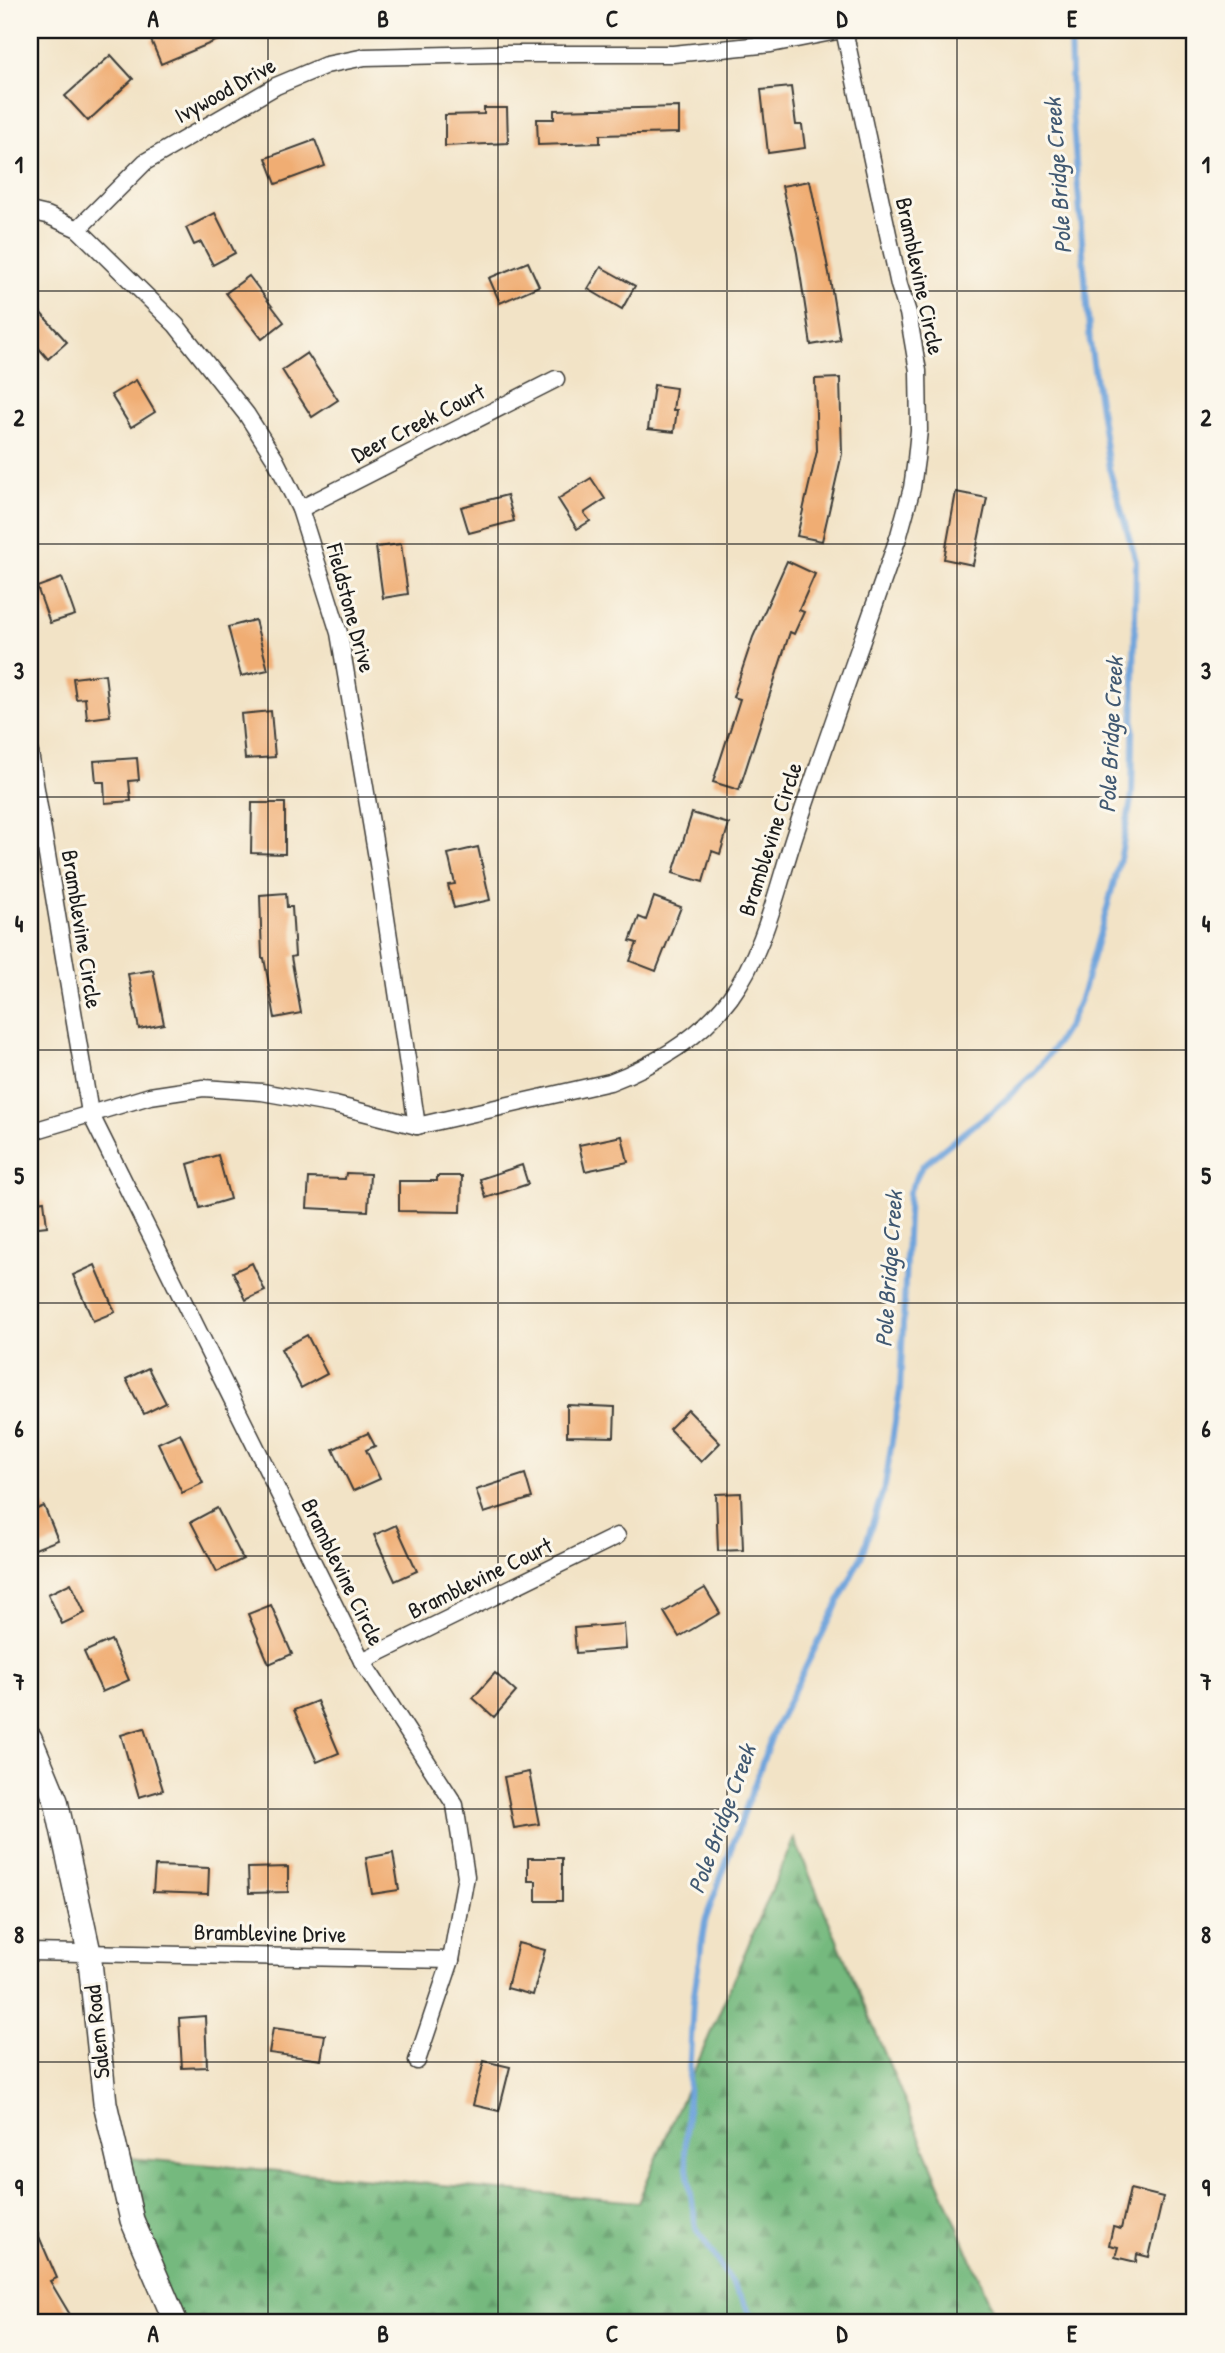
<svg xmlns="http://www.w3.org/2000/svg" width="1225" height="2353" font-family="'Patrick Hand',sans-serif">
	<defs>
		<pattern id="forest-firs" width="22" height="20" patternUnits="userSpaceOnUse" patternTransform="scale(1.75)"><rect width="22" height="20" fill="#74b97e"/><path d="M5 1l3.5 6h-7zM16 11l3.5 6h-7z" fill="#649e6c"/></pattern>
	</defs>
	<rect width="100%" height="100%" fill="#fbf7ec"/>
	<filter id="ink" filterUnits="userSpaceOnUse"><feTurbulence type="fractalNoise" baseFrequency=".0143" numOctaves="2"/><feDisplacementMap in="SourceGraphic" scale="14" xChannelSelector="R" yChannelSelector="G"/><feConvolveMatrix kernelMatrix="1 2 1 2 8 2 1 2 1" color-interpolation-filters="sRGB"/></filter>
	<filter id="wash" filterUnits="userSpaceOnUse"><feTurbulence type="fractalNoise" baseFrequency=".00686" numOctaves="4" result="noise"/><feDisplacementMap in="SourceGraphic" scale="28" xChannelSelector="R" yChannelSelector="G"/><feGaussianBlur stdDeviation="1.57" result="paint"/><feColorMatrix in="noise" values="0 0 0 0 0 0 0 0 0 0 0 0 0 0 0 0 0 1.4 0 .05"/><feComposite in="paint" operator="in"/></filter>
	<g filter="url(#wash)">
		<rect width="100%" height="100%" fill="#f2e3c6"/>
		<path fill="url(#forest-firs)" stroke="#486a4d" stroke-width="2" d="M794 1838 998 2323H181L163 2290 129 2158 638 2202Z"/>
		<g fill="none" stroke-linecap="round" stroke-linejoin="round">
			<path stroke="#6fa4dc" stroke-width="6" d="M757 2323 696 2228 685 2154 693 2001 705 1921 774 1730 862 1555 885 1485 900 1390 909 1192 922 1166 968 1129 992 1112 1035 1072 1053 1049 1069 1024 1081 997 1106 912 1121 855 1132 795 1136 561 1109 468 1090 343 1072 111 1070 30"/>
		</g>
		<g id="blocks">
			<g fill="#f0ad73">
				<path d="M177 30H242L161 64 151 40Z"/>
				<path d="M111 55 133 79 88 121 65 96Z"/>
				<path d="M791 87 796 125H802L805 148 768 153 761 90Z"/>
				<path d="M679 107V133L600 135V143L538 145 537 119H554V110Z"/>
				<path d="M484 108H507L508 143 445 146V115L484 114Z"/>
				<path d="M315 140 325 166 276 184 266 158Z"/>
				<path d="M810 181 829 273 840 340 811 345 797 253 782 186Z"/>
				<path d="M215 213 235 253 213 265 201 242 194 245 186 228Z"/>
				<path d="M528 262 539 286 500 303 489 278Z"/>
				<path d="M601 267 635 286 622 309 588 289Z"/>
				<path d="M249 276 284 322 262 339 226 293Z"/>
				<path d="M38 310 67 342 48 359 30 338V317Z"/>
				<path d="M307 353 338 400 312 417 282 370Z"/>
				<path d="M840 378 842 454 822 541 797 536 817 451 815 379Z"/>
				<path d="M136 380 155 412 131 427 111 395Z"/>
				<path d="M654 385 676 388 673 410H677L674 432 648 429Z"/>
				<path d="M591 478 605 499 584 513 590 521 577 529 558 499Z"/>
				<path d="M956 492 987 498 973 565 944 559Z"/>
				<path d="M507 495 514 521 469 533 461 507Z"/>
				<path d="M401 544 408 594 383 598 376 547Z"/>
				<path d="M787 561 815 574 799 610 804 612 794 634 790 632 739 790 713 782 740 699 733 697 753 637Z"/>
				<path d="M62 578 75 615 50 623 37 587Z"/>
				<path d="M255 620 268 670 241 676 228 627Z"/>
				<path d="M105 674 110 716 87 719 85 698 76 699 73 678Z"/>
				<path d="M271 711 275 757 245 759 241 714Z"/>
				<path d="M137 758 139 780 129 781 131 801 105 803 104 782H96L94 761Z"/>
				<path d="M252 803H285V854L251 853Z"/>
				<path d="M692 813 729 824 720 854 712 851 703 882 673 873Z"/>
				<path d="M478 847 490 900 454 908 448 885 455 884 448 854Z"/>
				<path d="M286 893 287 907H292L295 956 291 957 301 1013 275 1018 264 958H262L260 895Z"/>
				<path d="M654 897 681 907 656 971 630 961 637 943 630 941 639 917 646 920Z"/>
				<path d="M153 970 164 1024 139 1029 128 974Z"/>
				<path d="M622 1136 628 1162 585 1171 579 1145Z"/>
				<path d="M218 1155 230 1199 200 1208 188 1164Z"/>
				<path d="M522 1165 528 1184 486 1198 480 1179Z"/>
				<path d="M346 1173 370 1174 368 1211 307 1208 309 1178 345 1179Z"/>
				<path d="M437 1176H462L461 1212 399 1211V1181H437Z"/>
				<path d="M44 1201 47 1226 30 1228V1203Z"/>
				<path d="M252 1263 265 1291 246 1300 233 1272Z"/>
				<path d="M95 1265 115 1312 93 1321 73 1275Z"/>
				<path d="M307 1335 327 1374 301 1388 281 1349Z"/>
				<path d="M148 1368 166 1403 144 1414 126 1379Z"/>
				<path d="M567 1405 615 1407 614 1437 567 1436Z"/>
				<path d="M688 1410 720 1443 701 1462 669 1429Z"/>
				<path d="M180 1433 203 1483 182 1493 158 1443Z"/>
				<path d="M368 1433 375 1446 366 1450 380 1479 353 1491 333 1449Z"/>
				<path d="M525 1474 532 1498 484 1513 476 1490Z"/>
				<path d="M741 1493 743 1550 718 1551 716 1494Z"/>
				<path d="M44 1506 58 1540 30 1551V1512Z"/>
				<path d="M217 1508 243 1559 217 1572 191 1522Z"/>
				<path d="M396 1525 417 1571 395 1581 374 1535Z"/>
				<path d="M71 1583 85 1613 62 1624 48 1594Z"/>
				<path d="M705 1588 720 1613 679 1637 664 1612Z"/>
				<path d="M271 1605 292 1654 269 1664 248 1614Z"/>
				<path d="M624 1624 626 1649 576 1653 574 1628Z"/>
				<path d="M111 1640 129 1680 102 1692 84 1652Z"/>
				<path d="M495 1673 516 1692 494 1717 473 1698Z"/>
				<path d="M317 1701 339 1753 317 1762 294 1710Z"/>
				<path d="M144 1728 163 1790 139 1797 121 1735Z"/>
				<path d="M529 1772 539 1824 514 1828 504 1777Z"/>
				<path d="M393 1853 399 1890 372 1894 366 1858Z"/>
				<path d="M528 1858H562V1901H536V1881H528Z"/>
				<path d="M155 1866 209 1868 208 1894 153 1892Z"/>
				<path d="M288 1867V1892L249 1893 248 1868Z"/>
				<path d="M518 1943 545 1950 533 1995 507 1988Z"/>
				<path d="M205 2016 207 2067 182 2068 179 2018Z"/>
				<path d="M273 2028 325 2035 321 2060 269 2053Z"/>
				<path d="M484 2061 510 2067 499 2111 473 2105Z"/>
				<path d="M1130 2189 1163 2197 1149 2257 1137 2254 1136 2262 1115 2257 1118 2247 1109 2245 1113 2227 1121 2229Z"/>
				<path d="M30 2216 57 2278 50 2281 75 2323H38L30 2310Z"/>
			</g>
		</g>
	</g>
	<g filter="url(#ink)">
		<use href="#blocks" fill-opacity="0" stroke="#3c3a36" stroke-width="2"/>
		<g fill="none" stroke-linecap="round" stroke-linejoin="round">
			<g stroke="#3c3a36" stroke-width="19">
				<g id="street">
					<path d="M30 211 47 215 78 229 176 325 247 415 275 459 300 509 339 633 378 864 417 1126"/>
					<path d="M78 229 145 162 276 86 326 65 365 57 492 54H673L771 44 842 30"/>
					<path d="M300 509 556 379"/>
					<path d="M30 753 90 1113 362 1661 455 1805 466 1876 451 1960 417 2061"/>
					<path d="M30 1132 150 1096 203 1088 262 1092 335 1105 417 1126 610 1082C657 1064 699 1039 730 998 766 949 777 887 796 831 829 732 865 633 899 535L912 488 916 459 919 430 918 371 908 313 899 285 844 30"/>
					<path d="M362 1661 617 1536"/>
					<path d="M30 1952 451 1960"/>
				</g>
			</g>
			<g stroke="#3c3a36" stroke-width="26">
				<path id="secondary" d="M30 1738 56 1801 89 1952 105 2103 132 2220 176 2323"/>
			</g>
			<use href="#street" stroke="#fff" stroke-width="16"/>
			<use href="#secondary" stroke="#fff" stroke-width="23"/>
		</g>
	</g>
	<path fill="none" stroke="#1c1c1c" stroke-width="2" stroke-opacity="0.55" d="M268 30V2323M498 30V2323M727 30V2323M957 30V2323M30 291H1195M30 544H1195M30 797H1195M30 1050H1195M30 1303H1195M30 1556H1195M30 1809H1195M30 2062H1195"/>
	<g text-anchor="middle" stroke-width="6" stroke-linejoin="round" paint-order="stroke">
		<g font-size="23" fill="#1c1c1c" stroke="#fbf7ec">
			<text transform="translate(225 90) rotate(-29)" y="8">Ivywood Drive</text>
			<text transform="translate(920 276) rotate(78)" y="8">Bramblevine Circle</text>
			<text transform="translate(418 423) rotate(-27)" y="8">Deer Creek Court</text>
			<text transform="translate(351 608) rotate(75)" y="8">Fieldstone Drive</text>
			<text transform="translate(770 839) rotate(-72)" y="8">Bramblevine Circle</text>
			<text transform="translate(82 929) rotate(81)" y="8">Bramblevine Circle</text>
			<text transform="translate(343 1572) rotate(64)" y="8">Bramblevine Circle</text>
			<text transform="translate(480 1578) rotate(-26)" y="8">Bramblevine Court</text>
			<text transform="translate(270 1933) rotate(1)" y="8">Bramblevine Drive</text>
			<text transform="translate(97 2032) rotate(-96)" y="8">Salem Road</text>
		</g>
		<g font-size="24" font-style="italic" fill="#415972" stroke="#fbf7ec">
			<text transform="translate(1058 176) rotate(-94)" y="8">Pole Bridge Creek</text>
			<text transform="translate(1111 735) rotate(-87)" y="8">Pole Bridge Creek</text>
			<text transform="translate(889 1269) rotate(-86)" y="8">Pole Bridge Creek</text>
			<text transform="translate(722 1819) rotate(-70)" y="8">Pole Bridge Creek</text>
		</g>
	</g>
	<rect width="1225" height="2353" fill="none" stroke="#fbf7ec" stroke-width="77"/>
	<rect x="38" y="38" width="1148" height="2276" fill="none" stroke="#1c1c1c" stroke-width="2.5"/>
	<g font-size="23" text-anchor="middle" font-weight="bold" fill="#1c1c1c">
		<text x="153" y="27">A</text>
		<text x="383" y="27">B</text>
		<text x="612" y="27">C</text>
		<text x="842" y="27">D</text>
		<text x="1072" y="27">E</text>
		<text x="19" y="173">1</text>
		<text x="1206" y="173">1</text>
		<text x="19" y="426">2</text>
		<text x="1206" y="426">2</text>
		<text x="19" y="679">3</text>
		<text x="1206" y="679">3</text>
		<text x="19" y="932">4</text>
		<text x="1206" y="932">4</text>
		<text x="19" y="1184">5</text>
		<text x="1206" y="1184">5</text>
		<text x="19" y="1437">6</text>
		<text x="1206" y="1437">6</text>
		<text x="19" y="1690">7</text>
		<text x="1206" y="1690">7</text>
		<text x="19" y="1943">8</text>
		<text x="1206" y="1943">8</text>
		<text x="19" y="2196">9</text>
		<text x="1206" y="2196">9</text>
		<text x="153" y="2342">A</text>
		<text x="383" y="2342">B</text>
		<text x="612" y="2342">C</text>
		<text x="842" y="2342">D</text>
		<text x="1072" y="2342">E</text>
	</g>
</svg>
